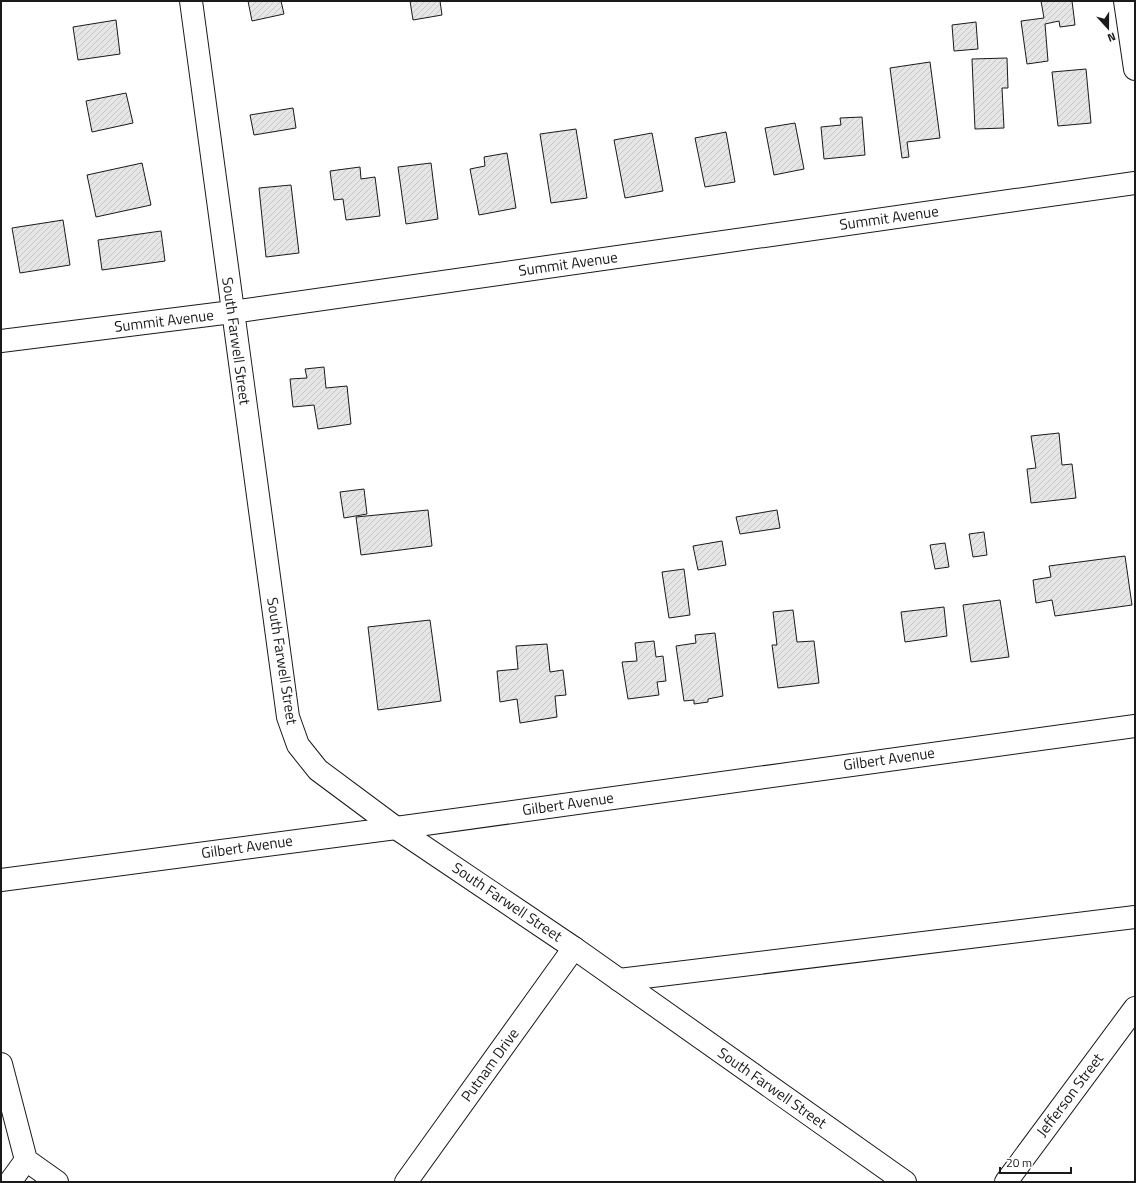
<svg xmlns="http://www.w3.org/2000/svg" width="1136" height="1183" font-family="'Titillium Web',sans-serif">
	<defs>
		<pattern id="building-hatch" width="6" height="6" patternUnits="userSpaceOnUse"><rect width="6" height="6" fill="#e6e6e6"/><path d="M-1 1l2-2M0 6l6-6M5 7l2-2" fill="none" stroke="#c5c5c5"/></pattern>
	</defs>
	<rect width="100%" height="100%" fill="#fff"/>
	<g fill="url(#building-hatch)" stroke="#1a1a1a">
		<path d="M248 1H281L284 14 252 21Z"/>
		<path d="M410 1H440L442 15 413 20Z"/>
		<path d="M1041 1H1072L1075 25 1060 27 1059 21 1045 24 1048 61 1027 64 1021 21 1044 18Z"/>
		<path d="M116 20 120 54 78 60 73 27Z"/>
		<path d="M976 22 978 49 954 51 952 25Z"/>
		<path d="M1007 58 1008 88H1002L1004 128 975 129 972 59Z"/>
		<path d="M930 62 940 138 907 142 909 157 902 158 890 68Z"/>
		<path d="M1086 69 1091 123 1058 126 1052 72Z"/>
		<path d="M126 93 133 123 92 132 86 101Z"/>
		<path d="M293 108 296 128 254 135 250 115Z"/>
		<path d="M862 117 865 155 824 159 821 127 841 125 840 118Z"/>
		<path d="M795 123 804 169 774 175 765 128Z"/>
		<path d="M576 129 587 198 551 203 540 134Z"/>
		<path d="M726 132 735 182 705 187 695 138Z"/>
		<path d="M652 133 663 191 625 198 614 140Z"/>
		<path d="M507 153 516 208 479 215 470 169 485 166 484 157Z"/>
		<path d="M142 163 151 205 96 217 87 175Z"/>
		<path d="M431 163 438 219 406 224 398 167Z"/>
		<path d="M360 167 361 179 375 177 380 216 346 220 343 199 334 200 330 171Z"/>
		<path d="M291 185 299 253 266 257 259 188Z"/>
		<path d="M63 220 70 265 20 273 12 228Z"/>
		<path d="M161 231 165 261 102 270 98 240Z"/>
		<path d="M324 367 326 388 347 386 351 424 318 429 314 405 293 407 290 379 307 378 305 369Z"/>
		<path d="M1059 433 1062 465 1072 464 1076 498 1031 503 1027 469 1036 468 1031 436Z"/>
		<path d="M364 489 367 514 344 518 340 492Z"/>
		<path d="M428 510 432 546 361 555 356 517Z"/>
		<path d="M777 510 780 528 740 534 736 517Z"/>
		<path d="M984 532 987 555 973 557 969 534Z"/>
		<path d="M722 541 726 565 698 570 693 546Z"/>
		<path d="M945 543 949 567 935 569 930 545Z"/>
		<path d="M1125 556 1132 605 1055 616 1052 600 1036 603 1033 580 1051 577 1049 566Z"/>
		<path d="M684 569 690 615 669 618 662 572Z"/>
		<path d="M1000 600 1009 657 971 662 963 605Z"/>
		<path d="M944 607 947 636 905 642 901 612Z"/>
		<path d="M793 610 797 642 814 641 819 683 778 688 772 645H777L773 612Z"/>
		<path d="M430 620 441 701 378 710 368 627Z"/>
		<path d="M715 633 723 696 708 699V702L694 704V700L684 701 676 646 696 643 695 635Z"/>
		<path d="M654 641 656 657 663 656 666 681 657 682 659 695 628 699 622 662 637 661 635 643Z"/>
		<path d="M547 644 550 672 563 670 566 695 555 696 557 717 520 723 517 699 500 702 497 671 518 669 516 646Z"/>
	</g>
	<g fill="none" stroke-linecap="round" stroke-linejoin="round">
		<g stroke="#1a1a1a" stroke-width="24">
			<g id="minor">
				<path d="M191 1 288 717 298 745 318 770 396 828 574 948 905 1182"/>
				<path d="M1125 1 1135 69"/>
				<path d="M1 341 232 312 1135 183"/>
				<path d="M1 880 396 828 1135 726"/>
				<path d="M619 980 1135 917"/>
				<path d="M1 1064 26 1160 57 1182"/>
				<path d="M10 1182 26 1160"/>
				<path d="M406 1182 574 948"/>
				<path d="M1006 1182 1135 1008"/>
			</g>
		</g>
		<use href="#minor" stroke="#fff" stroke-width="22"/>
	</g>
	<g text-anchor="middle" stroke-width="3" stroke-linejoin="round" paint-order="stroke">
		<g font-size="15" fill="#1a1a1a" stroke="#fff">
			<text transform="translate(889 218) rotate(-8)" y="5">Summit Avenue</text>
			<text transform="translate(568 264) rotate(-8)" y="5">Summit Avenue</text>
			<text transform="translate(164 321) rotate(-7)" y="5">Summit Avenue</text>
			<text transform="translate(236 341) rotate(82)" y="5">South Farwell Street</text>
			<text transform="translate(282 661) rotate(81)" y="5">South Farwell Street</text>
			<text transform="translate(889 759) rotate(-8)" y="5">Gilbert Avenue</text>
			<text transform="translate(568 804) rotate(-8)" y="5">Gilbert Avenue</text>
			<text transform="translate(247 847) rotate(-8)" y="5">Gilbert Avenue</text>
			<text transform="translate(507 902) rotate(34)" y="5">South Farwell Street</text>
			<text transform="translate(490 1065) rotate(-54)" y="5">Putnam Drive</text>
			<text transform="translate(772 1088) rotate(35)" y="5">South Farwell Street</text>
			<text transform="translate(1070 1095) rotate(-53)" y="5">Jefferson Street</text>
		</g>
	</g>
	<rect width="1136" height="1183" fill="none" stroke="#1a1a1a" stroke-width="4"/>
	<g transform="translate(1108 28) rotate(159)" stroke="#ffffff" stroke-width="3" paint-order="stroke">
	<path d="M0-3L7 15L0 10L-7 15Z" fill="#1a1a1a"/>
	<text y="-6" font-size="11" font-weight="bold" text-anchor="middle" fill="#1a1a1a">N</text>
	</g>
	<path d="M1000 1167v6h71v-6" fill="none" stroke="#1a1a1a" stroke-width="2"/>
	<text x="1006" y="1167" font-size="12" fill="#1a1a1a" stroke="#ffffff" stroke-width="3" paint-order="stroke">20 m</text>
</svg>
